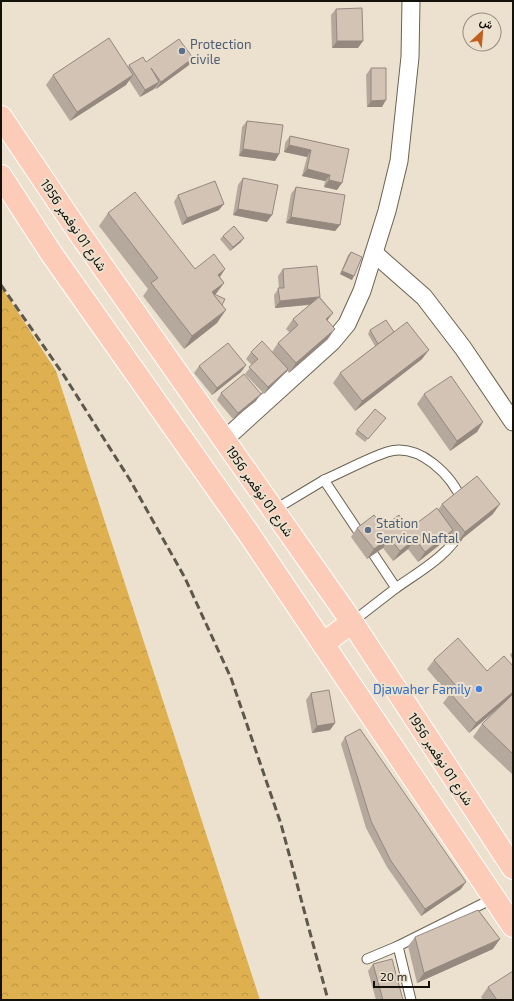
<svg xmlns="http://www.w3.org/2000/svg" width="514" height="1001" font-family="'Exo 2',Vazirmatn,sans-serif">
	<defs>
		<pattern id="forest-crowns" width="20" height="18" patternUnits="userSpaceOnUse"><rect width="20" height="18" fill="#dfb04f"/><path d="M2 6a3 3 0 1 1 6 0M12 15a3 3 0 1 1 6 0" fill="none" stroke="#be9644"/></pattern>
	</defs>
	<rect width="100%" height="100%" fill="#ebe1ce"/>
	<path fill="url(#forest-crowns)" d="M1 286 56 371 260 1000H1Z"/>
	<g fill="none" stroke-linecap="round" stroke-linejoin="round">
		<g stroke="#6b6252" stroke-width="11">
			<g id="lane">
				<path d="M324 480C345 471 366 459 387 452 419 442 452 475 463 503"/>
				<path d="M274 510 324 480 396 588 352 622"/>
				<path d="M396 588C417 573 451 554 461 530"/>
				<path d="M367 959 398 946"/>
				<path d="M411 1000 398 946 494 898"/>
			</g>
		</g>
		<g stroke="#6b6252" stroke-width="19">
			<g id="street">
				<path d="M374 253 424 297 463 348 513 422"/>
				<path d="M224 440 332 342 347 324 362 291 387 211 399 161 410 57 411 1"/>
			</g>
		</g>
		<g stroke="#fff" stroke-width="24">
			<g id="primary">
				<path d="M1 117 82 237 352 622 513 868"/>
				<path d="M1 176 51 253 247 531 513 926"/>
				<path d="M323 644 352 622"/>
			</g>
		</g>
		<use href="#lane" stroke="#fff" stroke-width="9"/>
		<use href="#street" stroke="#fff" stroke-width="17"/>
		<use href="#primary" stroke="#fdccb9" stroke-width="22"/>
		<path stroke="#5d574c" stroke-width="3" stroke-dasharray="8 4" stroke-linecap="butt" d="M1 285 63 374 130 480 185 578 231 678 281 824 328 1000"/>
	</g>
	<g fill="#b5a89c">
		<path d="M336 9 358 48H332L331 15Z"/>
		<path d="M146 62 189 65 156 89 155 88 154 89 140 97 129 80 126 85 70 121 46 85 53 75 128 67 129 65Z"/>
		<path d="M371 68 382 107H367L366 75Z"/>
		<path d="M247 121 279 154 275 161 239 156 242 127Z"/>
		<path d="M290 136 349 149 337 190 324 187 325 181 302 176 307 157 284 152 285 143Z"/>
		<path d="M243 178 267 222 233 215 238 185Z"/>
		<path d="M296 187 340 225 335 231 286 223 291 194Z"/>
		<path d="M178 195 219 210 182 225 174 202Z"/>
		<path d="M108 213 195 269H225L220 277 224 283 215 295 222 305 217 323 184 349 143 296 148 289 99 226Z"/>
		<path d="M223 236 241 242 230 251 220 239Z"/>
		<path d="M351 252 352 280 340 274 348 255Z"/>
		<path d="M283 269 320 297 333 313 327 320 328 339 289 373 287 370 283 375 264 394 245 374 252 365 246 359 251 352H272L278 343 290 333 286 329 293 319 310 305 275 308 274 295 279 288 278 276Z"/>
		<path d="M370 330 394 332 422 359 355 411 333 383 340 373 375 346 368 334Z"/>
		<path d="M246 365 241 372 212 395 194 373 199 366Z"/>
		<path d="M221 393 256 401 233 419 217 400Z"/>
		<path d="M424 394 483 422 477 432 450 451 417 404Z"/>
		<path d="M383 421 365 442 355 434 357 430Z"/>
		<path d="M442 504 493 514 458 542 451 533 447 539 418 562 408 549 393 561 383 548 367 559 351 537 357 528 383 527 409 529 438 510Z"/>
		<path d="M513 651V660L510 655Z"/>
		<path d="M434 660 487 671 513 666V775L473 737 482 724 500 707 469 733 443 703 449 695 427 669Z"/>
		<path d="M311 693 335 723 330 730 312 733 306 700Z"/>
		<path d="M345 737 461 889 421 916 387 867 366 828 341 744Z"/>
		<path d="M415 937 493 949 417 983 408 946Z"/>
		<path d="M373 964 403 1000H376L368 971Z"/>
		<path d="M488 987 513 1000H483L481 997Z"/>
	</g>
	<g fill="#94887f">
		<path d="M337 41H363L358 48H332Z"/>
		<path d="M193 58 189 65 156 89 161 82Z"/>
		<path d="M133 75 126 85 70 121 77 112Z"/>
		<path d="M159 82 154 89 140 97 145 90Z"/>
		<path d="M386 100 382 107H367L371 101Z"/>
		<path d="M289 145 311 150 307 157 284 152Z"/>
		<path d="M243 149 279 154 275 161 239 156Z"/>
		<path d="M307 169 330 175 325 181 302 176Z"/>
		<path d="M329 180 342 183 337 190 324 187Z"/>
		<path d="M224 204 219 210 182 225 187 218Z"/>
		<path d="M238 209 272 215 267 222 233 215Z"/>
		<path d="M291 217 340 225 335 231 286 223Z"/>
		<path d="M244 238 241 242 230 251 233 247Z"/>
		<path d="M225 269 217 281 218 275Z"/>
		<path d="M342 271 354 276 352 280 340 274Z"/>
		<path d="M224 283 215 295 212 298V292Z"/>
		<path d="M320 297 315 304 275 308 280 301Z"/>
		<path d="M226 310 217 323 184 349 192 336Z"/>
		<path d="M333 313 326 322V319Z"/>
		<path d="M335 329 328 339 289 373 296 363Z"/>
		<path d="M429 350 422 359 355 411 362 401Z"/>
		<path d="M246 365 241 372 212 395 217 388Z"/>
		<path d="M288 369 283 375 264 394 268 387Z"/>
		<path d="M261 394 256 401 233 419 238 413Z"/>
		<path d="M483 422 477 432 450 451 457 441Z"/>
		<path d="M500 504 493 514 458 542 465 532Z"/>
		<path d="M453 530 447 539 418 562 425 552Z"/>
		<path d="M389 538 383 548 367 559 374 549Z"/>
		<path d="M415 539 408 549 393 561 400 551Z"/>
		<path d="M513 692V695L469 733 476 723Z"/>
		<path d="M335 723 330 730 312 733 317 726Z"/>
		<path d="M466 882 461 889 421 916 425 909Z"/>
		<path d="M500 939 493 949 417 983 424 973Z"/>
	</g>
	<g fill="#d3c3b5" stroke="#94887f">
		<path d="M362 8 363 41H337L336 9Z"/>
		<path d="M109 38 133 75 77 112 53 75Z"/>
		<path d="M179 39 193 58 161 82 151 68 159 82 145 90 129 65 143 57 146 62Z"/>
		<path d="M371 68H386V100L371 101Z"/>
		<path d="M247 121 283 125 279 154 243 149Z"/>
		<path d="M290 136 349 149 342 183 329 180 330 175 307 169 311 150 289 145Z"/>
		<path d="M243 178 278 185 272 215 238 209Z"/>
		<path d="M215 181 224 204 187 218 178 195Z"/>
		<path d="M296 187 345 195 340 225 291 217Z"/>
		<path d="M135 192 195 269 214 254 225 269 218 275 224 283 212 292 226 310 192 336 151 283 158 278 108 213Z"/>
		<path d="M234 226 244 238 233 247 223 236Z"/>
		<path d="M351 252 362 257 354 276 342 271Z"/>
		<path d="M317 266 320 297H318L280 301 278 288H284L283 269Z"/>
		<path d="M214 294 225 299 222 305 214 295Z"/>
		<path d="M319 297 333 313 326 319 335 329 296 363 278 343 298 325 293 319Z"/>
		<path d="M386 320 394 332 378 344 370 330Z"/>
		<path d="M407 322 429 350 362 401 340 373Z"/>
		<path d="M262 341 288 369 268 387 249 367 258 359 251 352Z"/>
		<path d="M228 343 246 365 217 388 199 366Z"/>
		<path d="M244 374 261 394 238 413 221 393Z"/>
		<path d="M451 376 483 422 457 441 424 394Z"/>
		<path d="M375 409 386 418 368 439 357 430Z"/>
		<path d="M477 476 500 504 465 532 442 504Z"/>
		<path d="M437 508 453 530 425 552 415 539 400 551 389 538 374 549 357 528 374 515 383 527 399 515 409 529Z"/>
		<path d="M458 638 487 671 504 656 513 666V692L476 723 450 693 457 687 434 660Z"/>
		<path d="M329 690 335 723 317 726 311 693Z"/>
		<path d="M513 694V754L482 724Z"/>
		<path d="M360 729 466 882 425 909 391 861 371 821 345 737Z"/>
		<path d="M478 910 500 939 424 973 415 937Z"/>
		<path d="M392 959 403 1000H383L373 964Z"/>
		<path d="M513 971V1000H497L488 987Z"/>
	</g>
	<g fill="#5c6f8a" stroke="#ebe1ce" stroke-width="1.5">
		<circle cx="182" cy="51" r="4"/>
		<circle cx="368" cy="530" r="4"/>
	</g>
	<circle fill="#3f7fe0" stroke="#ebe1ce" stroke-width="1.5" cx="479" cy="689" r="4"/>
	<g text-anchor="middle" stroke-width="4" stroke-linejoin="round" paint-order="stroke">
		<g font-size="13" fill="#4e5e75" stroke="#ebe1ce" text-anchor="start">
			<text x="190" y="49">Protection<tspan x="190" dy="15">civile</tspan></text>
			<text x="376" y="528">Station<tspan x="376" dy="15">Service Naftal</tspan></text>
		</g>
		<g font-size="13" fill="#14100a" stroke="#ebe1ce">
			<text transform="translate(74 225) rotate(56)" y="5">شارع 01 نوفمبر 1956</text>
			<text transform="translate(260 491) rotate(55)" y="5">شارع 01 نوفمبر 1956</text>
			<text transform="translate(441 759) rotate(57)" y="5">شارع 01 نوفمبر 1956</text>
		</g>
		<g font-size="13" fill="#366cbe" stroke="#ebe1ce" text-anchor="end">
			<text x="471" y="694">Djawaher Family</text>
		</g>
	</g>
	<rect width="514" height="1001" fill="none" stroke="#14100a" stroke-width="4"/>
	<g transform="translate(482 32) rotate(26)"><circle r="19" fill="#ebe1ce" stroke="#958d80"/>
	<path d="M0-3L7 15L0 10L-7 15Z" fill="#c05f1f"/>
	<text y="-6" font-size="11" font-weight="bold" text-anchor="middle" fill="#14100a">ش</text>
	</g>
	<path d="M374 981v6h55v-6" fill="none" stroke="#14100a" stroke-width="2"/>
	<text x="380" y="981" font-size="12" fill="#14100a" stroke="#ebe1ce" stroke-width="3" paint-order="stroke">20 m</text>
</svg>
